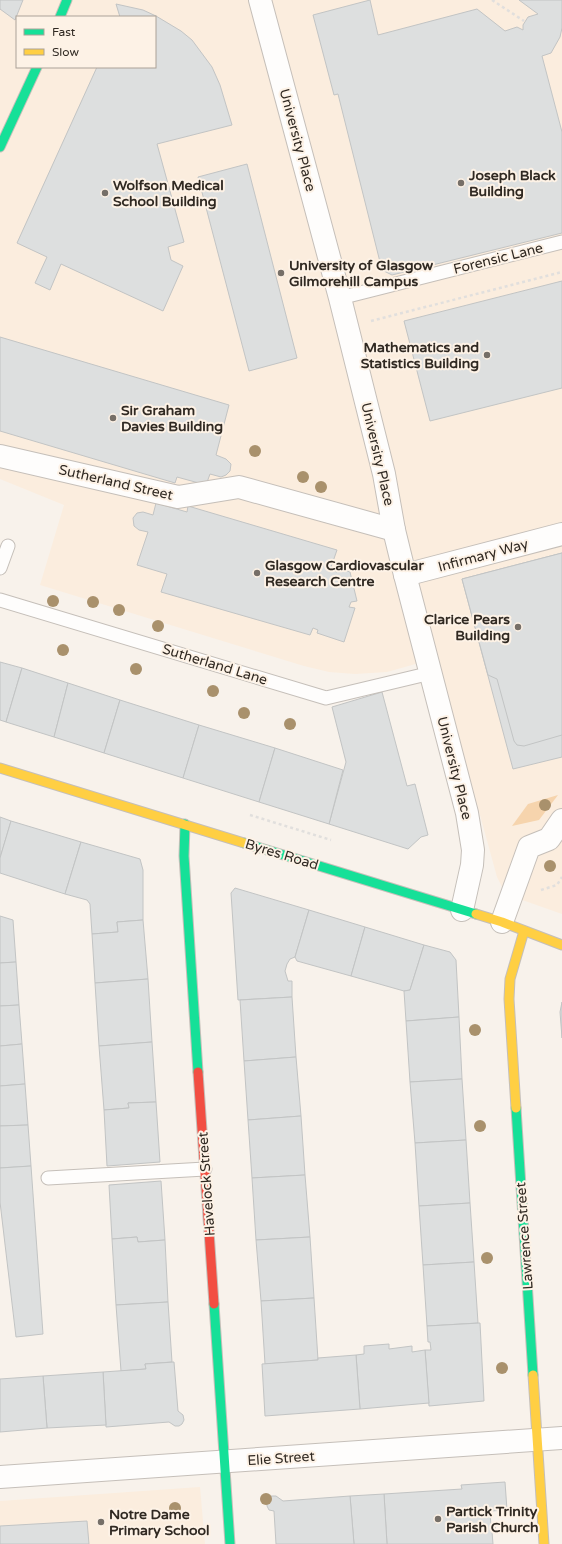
<svg xmlns="http://www.w3.org/2000/svg" width="562" height="1544" font-family="'Varela Round',sans-serif">
	<rect width="100%" height="100%" fill="#f8f2eb"/>
	<g fill="#fbedde" fill-rule="evenodd">
		<path d="M0 0H562V914L511 896 503 889 497 877 437 658 387 672 355 674 329 672 304 666 40 585 64 505 0 479ZM17 17H155V67H17Z"/>
		<path d="M200 1487 205 1544H0V1501Z"/>
	</g>
	<path fill="#f6d4ad" d="M558 795 539 820 512 826 528 804Z"/>
	<g fill="#dddfdf" stroke="#c2c4c4">
		<path d="M0 0H23L15 20 0 9Z"/>
		<path d="M370 0 378 35 477 9 505 31 517 27 523 30V25L528 17 538 14 519 0H562V28L560 37 551 53 542 56 562 132V233L392 275 382 270 338 94 334 95 313 15Z"/>
		<path d="M116 4 143 10 156 16 181 31 192 40 212 67 220 85 232 125 157 144 184 242 168 247 171 260 183 266 163 311 61 264 50 290 35 283 47 257 17 243 97 67H155V17H120Z"/>
		<path d="M247 164 297 358 249 371 198 177Z"/>
		<path d="M562 281V388L430 421 404 321Z"/>
		<path d="M0 337 229 405 216 455 226 459 231 464 230 471 226 475 221 477 210 474 206 485 177 477 175 483 0 431Z"/>
		<path d="M156 503 187 512 188 506 337 550 330 570 337 572 339 568 350 572 357 601 351 602 349 607 355 608 344 642 317 633 318 630 313 628 310 635 161 592 167 574 137 565 148 532 139 530 134 526 133 518 137 513 143 512 153 515Z"/>
		<path d="M562 553V757L513 769 462 579Z"/>
		<path d="M562 553V735L524 746 517 745 514 741 497 679 488 675 462 579Z"/>
		<path d="M0 662 22 668 6 722 0 720Z"/>
		<path d="M22 668 68 683 54 737 6 722Z"/>
		<path d="M68 683 120 700 104 753 54 737Z"/>
		<path d="M382 692 407 786 415 784 428 835 421 837 408 849 329 824 346 762 332 707Z"/>
		<path d="M120 700 199 725 183 778 104 753Z"/>
		<path d="M199 725 275 748 259 802 183 778Z"/>
		<path d="M275 748 343 770 329 824 259 802Z"/>
		<path d="M0 817 11 821 0 858Z"/>
		<path d="M11 821 81 842 65 894 0 873V858Z"/>
		<path d="M81 842 140 859 143 870V920L117 922 118 932 92 934 90 904 87 900 65 894Z"/>
		<path d="M235 888 309 910 295 957 290 959 287 964 285 971 288 981H292V997L238 1000 231 893Z"/>
		<path d="M309 910 365 927 351 976 297 961 295 957Z"/>
		<path d="M0 916 13 920 16 962 0 963Z"/>
		<path d="M143 920 148 979 95 983 92 934 118 932 117 922Z"/>
		<path d="M365 927 424 945 410 990 404 991 351 976Z"/>
		<path d="M424 945 450 952 456 960 459 1017 406 1021 404 991 410 990Z"/>
		<path d="M16 962 19 1005 0 1006V963Z"/>
		<path d="M148 979 152 1042 99 1046 95 983Z"/>
		<path d="M292 997 296 1057 244 1061 240 1000Z"/>
		<path d="M562 1002V1038L560 1012Z"/>
		<path d="M19 1005 22 1044 0 1046V1006Z"/>
		<path d="M459 1017 462 1079 410 1082 406 1021Z"/>
		<path d="M152 1042 156 1102 128 1103 129 1108 104 1110 99 1046Z"/>
		<path d="M22 1044 25 1084 0 1086V1046Z"/>
		<path d="M296 1057 301 1116 248 1120 244 1061Z"/>
		<path d="M462 1079 466 1140 415 1143 410 1082Z"/>
		<path d="M25 1084 28 1125 0 1126V1086Z"/>
		<path d="M156 1102 160 1162 107 1166 104 1110 129 1108 128 1103Z"/>
		<path d="M301 1116 305 1175 252 1178 248 1120Z"/>
		<path d="M28 1125 31 1166 0 1168V1126Z"/>
		<path d="M466 1140 470 1203 419 1206 415 1143Z"/>
		<path d="M31 1166 43 1334 16 1337 0 1202V1168Z"/>
		<path d="M305 1175 310 1237 256 1240 252 1178Z"/>
		<path d="M161 1181 165 1240 138 1242 137 1237 112 1239 109 1185Z"/>
		<path d="M470 1203 474 1262 423 1265 419 1206Z"/>
		<path d="M137 1237 138 1242 165 1240 168 1302 116 1305 112 1239Z"/>
		<path d="M310 1237 314 1298 261 1301 256 1240Z"/>
		<path d="M474 1262 478 1323 427 1326 423 1265Z"/>
		<path d="M314 1298 318 1360 265 1364 261 1301Z"/>
		<path d="M168 1302 172 1362 145 1364 146 1369 121 1371 116 1305Z"/>
		<path d="M480 1323 484 1401 429 1406 425 1350H431L430 1342H428L427 1326Z"/>
		<path d="M389 1344V1349L412 1346V1352L425 1350 429 1403 360 1409 356 1355 364 1354V1346Z"/>
		<path d="M356 1355 360 1409 265 1416 262 1364 318 1360V1358Z"/>
		<path d="M174 1362 178 1411 183 1415 184 1420 182 1424 179 1426H175L169 1422 106 1427 103 1372 146 1369 145 1364Z"/>
		<path d="M103 1372 106 1425 47 1428 43 1376Z"/>
		<path d="M43 1376 47 1428 0 1432V1379Z"/>
		<path d="M505 1482 507 1510 490 1511 491 1527 495 1526 496 1531 492 1532 493 1544H387L384 1494 462 1489 461 1485Z"/>
		<path d="M384 1494 387 1544H354L350 1496Z"/>
		<path d="M271 1496H276L283 1501 350 1496 354 1544H276L274 1511 269 1510 267 1506V1502Z"/>
		<path d="M87 1521 89 1544H0V1526Z"/>
	</g>
	<g fill="none" stroke-linecap="round" stroke-linejoin="round">
		<g stroke="#c5bfb9" stroke-width="15">
			<g id="lane">
				<path d="M340 298 562 242"/>
				<path d="M0 568 8 546"/>
				<path d="M0 600 326 698 431 673"/>
				<path d="M48 1178 205 1169"/>
			</g>
		</g>
		<g stroke="#c5bfb9" stroke-width="24">
			<g id="street">
				<path d="M260 0 340 298 384 474 394 530 405 575 467 813 473 850 472 865 462 910"/>
				<path d="M0 456 178 497 239 487 394 530"/>
				<path d="M405 575 562 534"/>
				<path d="M502 922 529 847 549 839 562 820"/>
				<path d="M0 1477 562 1438"/>
			</g>
		</g>
		<g stroke="#c5bfb9" stroke-width="11">
			<g id="fast">
				<path d="M60 17 67 0"/>
				<path d="M0 147 37 67"/>
				<path d="M185 824 184 856 198 1072"/>
				<path d="M244 843 476 914"/>
				<path d="M516 1108 533 1375"/>
				<path d="M214 1304 230 1544"/>
			</g>
		</g>
		<g stroke="#c5bfb9" stroke-width="11">
			<g id="slow">
				<path d="M0 768 244 843"/>
				<path d="M476 914 502 922 562 945"/>
				<path d="M516 1108 509 999 510 979 524 931"/>
				<path d="M533 1375 544 1544"/>
			</g>
		</g>
		<g stroke="#c5bfb9" stroke-width="11">
			<path id="jam" d="M198 1072 214 1304"/>
		</g>
		<g stroke="#e1dfdd" stroke-width="2.5" stroke-dasharray="3 3" stroke-linecap="butt">
			<path d="M492 0 524 21"/>
			<path d="M371 321 562 272"/>
			<path d="M250 815 331 840"/>
			<path d="M541 890 557 885 562 877"/>
		</g>
		<use href="#lane" stroke="#fefdfc" stroke-width="13"/>
		<use href="#street" stroke="#fefdfc" stroke-width="22"/>
		<use href="#fast" stroke="#16e098" stroke-width="9"/>
		<use href="#slow" stroke="#ffcf43" stroke-width="9"/>
		<use href="#jam" stroke="#f24e42" stroke-width="9"/>
	</g>
	<g fill="#a9916c">
		<circle cx="255" cy="451" r="6"/>
		<circle cx="303" cy="477" r="6"/>
		<circle cx="321" cy="487" r="6"/>
		<circle cx="53" cy="601" r="6"/>
		<circle cx="93" cy="602" r="6"/>
		<circle cx="119" cy="610" r="6"/>
		<circle cx="158" cy="626" r="6"/>
		<circle cx="63" cy="650" r="6"/>
		<circle cx="136" cy="669" r="6"/>
		<circle cx="213" cy="691" r="6"/>
		<circle cx="244" cy="713" r="6"/>
		<circle cx="290" cy="724" r="6"/>
		<circle cx="545" cy="805" r="6"/>
		<circle cx="550" cy="866" r="6"/>
		<circle cx="475" cy="1030" r="6"/>
		<circle cx="480" cy="1126" r="6"/>
		<circle cx="487" cy="1258" r="6"/>
		<circle cx="502" cy="1368" r="6"/>
		<circle cx="266" cy="1499" r="6"/>
		<circle cx="175" cy="1508" r="6"/>
	</g>
	<g fill="#766f68" stroke="#fdf2e6" stroke-width="1.5">
		<circle cx="461" cy="183" r="4"/>
		<circle cx="105" cy="193" r="4"/>
		<circle cx="281" cy="273" r="4"/>
		<circle cx="487" cy="355" r="4"/>
		<circle cx="113" cy="418" r="4"/>
		<circle cx="257" cy="573" r="4"/>
		<circle cx="518" cy="627" r="4"/>
		<circle cx="438" cy="1519" r="4"/>
		<circle cx="101" cy="1522" r="4"/>
	</g>
	<g text-anchor="middle" stroke-width="4" stroke-linejoin="round" paint-order="stroke">
		<g font-size="14" fill="#302922" stroke="#fdf2e6">
			<text transform="translate(298 140) rotate(75)" y="5">University Place</text>
			<text transform="translate(498 258) rotate(-14)" y="5">Forensic Lane</text>
			<text transform="translate(378 454) rotate(77)" y="5">University Place</text>
			<text transform="translate(116 482) rotate(13)" y="5">Sutherland Street</text>
			<text transform="translate(483 555) rotate(-15)" y="5">Infirmary Way</text>
			<text transform="translate(215 664) rotate(17)" y="5">Sutherland Lane</text>
			<text transform="translate(455 768) rotate(76)" y="5">University Place</text>
			<text transform="translate(282 854) rotate(17)" y="5">Byres Road</text>
			<text transform="translate(206 1184) rotate(-94)" y="5">Havelock Street</text>
			<text transform="translate(524 1236) rotate(-94)" y="5">Lawrence Street</text>
			<text transform="translate(281 1458) rotate(-4)" y="5">Elie Street</text>
		</g>
		<g font-size="14" font-weight="bold" fill="#302922" stroke="#fdf2e6" text-anchor="start">
			<text x="469" y="180">Joseph Black<tspan x="469" dy="16">Building</tspan></text>
			<text x="113" y="190">Wolfson Medical<tspan x="113" dy="16">School Building</tspan></text>
			<text x="289" y="270">University of Glasgow<tspan x="289" dy="16">Gilmorehill Campus</tspan></text>
			<text x="479" y="352" text-anchor="end">Mathematics and<tspan x="479" dy="16">Statistics Building</tspan></text>
			<text x="121" y="415">Sir Graham<tspan x="121" dy="16">Davies Building</tspan></text>
			<text x="265" y="570">Glasgow Cardiovascular<tspan x="265" dy="16">Research Centre</tspan></text>
			<text x="510" y="624" text-anchor="end">Clarice Pears<tspan x="510" dy="16">Building</tspan></text>
			<text x="446" y="1516">Partick Trinity<tspan x="446" dy="16">Parish Church</tspan></text>
			<text x="109" y="1519">Notre Dame<tspan x="109" dy="16">Primary School</tspan></text>
		</g>
	</g>
	<rect x="16" y="16" width="140" height="52" fill="#fdf2e6" stroke="#aba298"/>
	<rect x="24" y="29" width="20" height="6" fill="#16e098" stroke="#aba298"/>
	<text x="52" y="36" font-size="12" fill="#302922">Fast</text>
	<rect x="24" y="49" width="20" height="6" fill="#ffcf43" stroke="#aba298"/>
	<text x="52" y="56" font-size="12" fill="#302922">Slow</text>
</svg>
